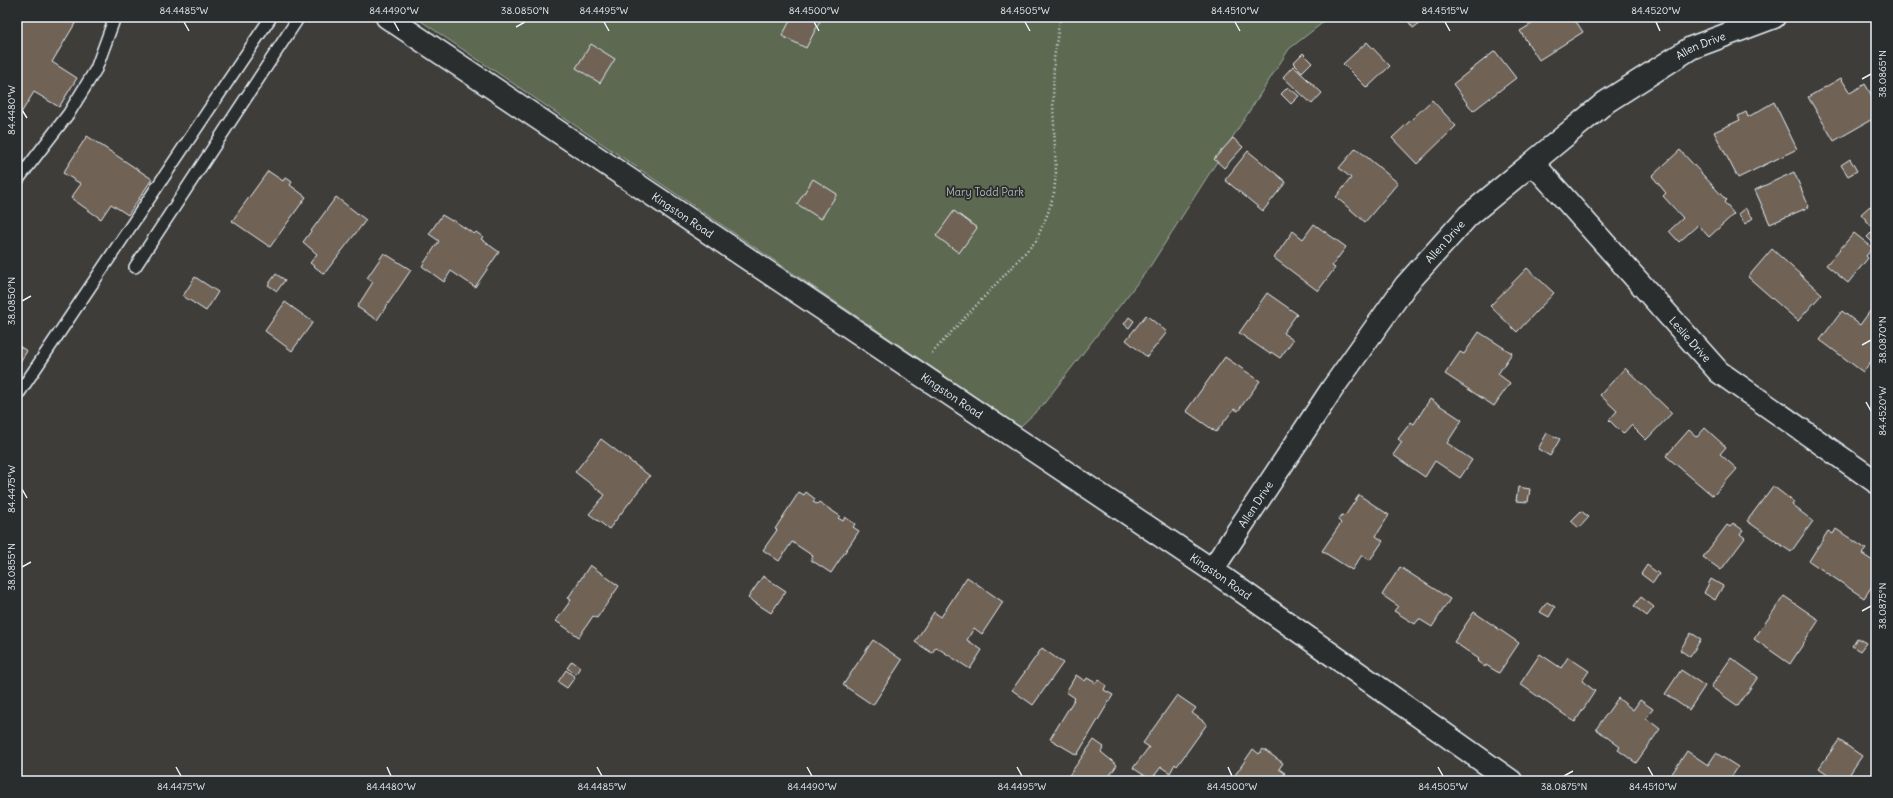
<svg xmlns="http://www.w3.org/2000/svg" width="1893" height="798" font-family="Delius,sans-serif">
	<rect width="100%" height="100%" fill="#3f3d3a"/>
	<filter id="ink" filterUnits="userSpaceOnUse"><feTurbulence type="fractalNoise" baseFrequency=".025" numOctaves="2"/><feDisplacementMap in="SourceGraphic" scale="8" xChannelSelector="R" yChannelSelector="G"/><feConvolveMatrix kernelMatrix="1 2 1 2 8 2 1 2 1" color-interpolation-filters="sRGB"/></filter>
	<g filter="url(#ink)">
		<path fill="#5d6951" stroke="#a2ada4" d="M415 17H1330L1289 49 1149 268 1042 406 1020 427Z"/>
		<g fill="#6f6356" stroke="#e8f1f8">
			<path d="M19 17H79L52 62 77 78 59 107 34 92 21 113 17 110V20Z"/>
			<path d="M792 17H812L820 21 806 48 782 36Z"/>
			<path d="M1425 17 1426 19 1413 28 1406 18Z"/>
			<path d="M1543 17H1573L1583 32 1539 60 1520 31Z"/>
			<path d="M1367 42 1390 66 1367 88 1343 64Z"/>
			<path d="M591 44 615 59 600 83 576 68Z"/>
			<path d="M1495 51 1516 78 1473 111 1453 84Z"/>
			<path d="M1303 53 1312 62 1302 72 1293 63Z"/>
			<path d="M1293 66 1322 93 1312 104 1283 77Z"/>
			<path d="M1841 78 1850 93 1865 84 1876 103V117L1834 141 1808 97Z"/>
			<path d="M1288 87 1299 96 1291 104 1281 94Z"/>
			<path d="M1432 100 1456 126 1417 164 1392 138Z"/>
			<path d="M1774 102 1797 149 1738 178 1714 132 1740 120 1738 116 1746 112 1748 117Z"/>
			<path d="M87 136 152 179 128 215 111 204 101 219 71 198 81 184 63 173Z"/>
			<path d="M1233 138 1243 147 1224 168 1214 159Z"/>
			<path d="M1356 148 1398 183 1365 222 1336 197 1351 178 1339 168Z"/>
			<path d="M1680 150 1726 200 1724 202 1734 214 1709 237 1698 225 1679 242 1669 231 1683 218 1663 196 1666 193 1652 176Z"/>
			<path d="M1248 151 1286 182 1263 211 1225 180Z"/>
			<path d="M1850 159 1857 171 1848 176 1841 165Z"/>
			<path d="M268 171 283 181 285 178 288 179 292 182 290 185 306 197 270 247 232 221Z"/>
			<path d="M1794 172 1809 207 1770 224 1755 190Z"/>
			<path d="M813 179 837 194 821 219 797 204Z"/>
			<path d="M336 197 366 220 324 274 310 263 317 254 303 242Z"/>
			<path d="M1870 206 1876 212V222L1871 226 1861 214Z"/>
			<path d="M1745 208 1753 218 1745 224 1738 214Z"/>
			<path d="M954 211 977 228 959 253 936 236Z"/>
			<path d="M442 215 452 221 453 220 474 234 476 232 483 237 481 239 499 252 475 287 451 271 444 282 422 266 439 241 429 234Z"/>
			<path d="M1314 224 1346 247 1332 266 1335 268 1318 291 1274 258 1293 231 1303 239Z"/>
			<path d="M1876 228V246L1867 237Z"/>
			<path d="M1854 233 1873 248 1866 256 1868 258 1848 283 1826 265Z"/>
			<path d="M1772 249 1822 294 1798 321 1748 277Z"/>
			<path d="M384 253 411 270 377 320 357 307 373 282 367 278Z"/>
			<path d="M1527 268 1554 293 1517 332 1490 306Z"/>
			<path d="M276 274 285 280 277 291 268 285Z"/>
			<path d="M195 277 218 292 206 311 183 296Z"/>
			<path d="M1267 293 1297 314 1283 333 1293 340 1280 358 1271 352 1270 354 1239 333Z"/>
			<path d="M285 302 313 322 292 351 265 331Z"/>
			<path d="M1842 311 1860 325 1870 311 1876 316V355L1863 372 1820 340Z"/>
			<path d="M1146 315 1167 332 1147 357 1126 340Z"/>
			<path d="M1129 317 1134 321 1129 328 1124 324Z"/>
			<path d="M1479 332 1512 353 1498 374 1510 383 1494 406 1445 374 1460 352 1464 354Z"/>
			<path d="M17 345 27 351 17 367Z"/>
			<path d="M1225 357 1260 381 1238 411 1234 409 1216 432 1186 411Z"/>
			<path d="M1625 368 1672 413 1646 440 1631 425 1623 434 1609 420 1617 411 1600 395Z"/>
			<path d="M1430 399 1462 420 1447 443 1472 460 1460 478 1435 461 1425 477 1393 455 1402 442 1398 439 1411 422 1414 424Z"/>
			<path d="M1705 428 1726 447 1720 454 1737 469 1713 496 1666 456 1689 430 1697 437Z"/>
			<path d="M1547 433 1560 439 1550 456 1538 449Z"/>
			<path d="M601 439 650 476 609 529 589 514 605 495 575 472Z"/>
			<path d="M1773 486 1794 502 1792 505 1813 521 1791 552 1747 521Z"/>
			<path d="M1518 487 1530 489 1528 502 1516 501Z"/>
			<path d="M799 492 804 495 806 492 815 499 813 502 817 504 819 502 840 516 838 518 843 521 845 517 855 524 853 527 859 531 831 573 811 560 813 556 792 542 779 561 763 550 777 530 775 529Z"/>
			<path d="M1359 495 1389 515 1376 536 1383 541 1370 560 1362 555 1352 570 1322 551 1341 523 1338 520 1342 515 1345 516Z"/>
			<path d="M1581 511 1589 517 1579 528 1571 521Z"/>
			<path d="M1733 523 1743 530 1740 534 1745 538 1721 570 1703 557 1727 525 1730 527Z"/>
			<path d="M1836 529 1866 549 1862 554 1876 563V580L1864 598 1809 561 1828 531 1833 534Z"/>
			<path d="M590 565 619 586 597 618 593 616 579 637 556 621 571 600 568 598Z"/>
			<path d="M1647 565 1659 574 1653 583 1641 574Z"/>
			<path d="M1400 567 1450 599 1432 627 1419 619 1415 624 1394 611 1398 606 1382 595Z"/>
			<path d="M763 576 786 591 771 613 748 598Z"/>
			<path d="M967 577 1003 602 982 634 974 628 967 640 982 650 970 669 936 647 932 653 915 642 934 612 941 617Z"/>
			<path d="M1711 579 1723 586 1715 600 1704 593Z"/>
			<path d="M1784 596 1819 620 1790 664 1754 639Z"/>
			<path d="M1641 597 1654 607 1647 616 1634 606Z"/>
			<path d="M1547 602 1555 607 1549 617 1540 612Z"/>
			<path d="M1474 612 1519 643 1499 673 1486 665 1485 667 1477 661 1479 659 1454 642Z"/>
			<path d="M1691 633 1701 639 1690 657 1680 650Z"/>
			<path d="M1857 638 1866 643 1860 651 1852 646Z"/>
			<path d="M873 640 902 660 873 705 843 685Z"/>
			<path d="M1042 648 1063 663 1033 705 1012 690Z"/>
			<path d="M1540 654 1561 668 1568 657 1589 671 1582 681 1595 691 1575 722 1520 684Z"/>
			<path d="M1731 658 1758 677 1738 706 1711 687Z"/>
			<path d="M572 661 580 667 576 674 567 668Z"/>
			<path d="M566 670 575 677 567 688 558 682Z"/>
			<path d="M1681 670 1705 686 1689 710 1665 694Z"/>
			<path d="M1076 675 1085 681 1087 678 1096 683 1098 680 1106 685 1104 690 1113 695 1077 755 1050 739 1075 698 1066 692Z"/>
			<path d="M1177 695 1196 708 1192 713 1207 724 1177 766 1175 764 1170 773 1161 767 1151 780 1133 768 1149 747 1143 743Z"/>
			<path d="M1618 698 1633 710 1640 700 1643 702 1653 709 1646 718 1660 729 1636 763 1618 750 1620 747 1596 729Z"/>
			<path d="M1094 740 1104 747 1101 752 1117 765 1106 781H1065Z"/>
			<path d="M1839 740 1862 756 1845 781H1837L1819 768Z"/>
			<path d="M1253 749 1259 754 1263 749 1283 763 1279 769 1285 773 1280 781H1231Z"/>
			<path d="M1687 751 1708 765 1716 753 1738 767 1729 781H1667Z"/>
		</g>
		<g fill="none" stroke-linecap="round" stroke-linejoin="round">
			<g stroke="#e8f1f8" stroke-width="14">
				<g id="lane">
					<path d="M17 181 69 113 96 69 115 17"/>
					<path d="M135 267 299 17"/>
					<path d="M17 396 271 17"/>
				</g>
			</g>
			<g stroke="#e8f1f8" stroke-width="25">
				<g id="street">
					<path id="s1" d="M387 17 1212 570 1511 781"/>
					<path id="s2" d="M1533 163 1719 372 1876 482"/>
					<path id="s3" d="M1212 570 1332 389 1406 285 1468 216 1606 102 1691 48 1774 17"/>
				</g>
			</g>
			<path stroke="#e8f1f8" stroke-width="2.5" stroke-dasharray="1 3" stroke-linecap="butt" d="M932 353 1036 241 1048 213 1054 193 1056 173 1053 103 1054 59 1060 17"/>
			<use href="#lane" stroke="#2a2d2e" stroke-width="11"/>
			<use href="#street" stroke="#2a2d2e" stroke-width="22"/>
		</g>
	</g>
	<path fill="none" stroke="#e8f1f8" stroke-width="1.5" d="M184 22 189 31M394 22 399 31M604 22 609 31M814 22 819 31M1025 22 1030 31M1235 22 1240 31M1445 22 1450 31M1656 22 1660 31M516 27 525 22M1862 79 1871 74M22 110 27 118M22 301 31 296M1862 345 1871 340M1866 402 1871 411M22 489 27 498M22 567 31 562M1862 611 1871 606M176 767 181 776M387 767 391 776M597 767 602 776M807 767 812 776M1017 767 1022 776M1228 767 1232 776M1438 767 1443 776M1648 767 1653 776M1564 776 1573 771"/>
	<g text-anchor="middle" stroke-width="3.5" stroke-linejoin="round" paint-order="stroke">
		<g font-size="11" fill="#e8f1f8" stroke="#2a2d2e">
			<text dy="4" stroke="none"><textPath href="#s3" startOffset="727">Allen Drive</textPath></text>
			<text dy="4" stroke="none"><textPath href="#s1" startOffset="356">Kingston Road</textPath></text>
			<text dy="4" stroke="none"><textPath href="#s3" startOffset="403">Allen Drive</textPath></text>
			<text dy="4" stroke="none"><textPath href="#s2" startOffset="236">Leslie Drive</textPath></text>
			<text dy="4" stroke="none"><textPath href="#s1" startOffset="680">Kingston Road</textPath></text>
			<text dy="4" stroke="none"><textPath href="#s3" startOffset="79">Allen Drive</textPath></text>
			<text dy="4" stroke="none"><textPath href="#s1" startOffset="1004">Kingston Road</textPath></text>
		</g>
		<g font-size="11" fill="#b0bbb5" stroke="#2a2d2e">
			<text x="985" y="196">Mary Todd Park</text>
		</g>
	</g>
	<rect width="1893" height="798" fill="none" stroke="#2a2d2e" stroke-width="44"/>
	<rect x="22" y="22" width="1849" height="754" fill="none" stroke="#e8f1f8" stroke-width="1.5"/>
	<g font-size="10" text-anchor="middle" fill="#e8f1f8">
		<text x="184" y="14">84.4485°W</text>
		<text x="394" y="14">84.4490°W</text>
		<text x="525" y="14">38.0850°N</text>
		<text x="604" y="14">84.4495°W</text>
		<text x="814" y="14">84.4500°W</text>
		<text x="1025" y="14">84.4505°W</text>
		<text x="1235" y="14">84.4510°W</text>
		<text x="1445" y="14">84.4515°W</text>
		<text x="1656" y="14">84.4520°W</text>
		<text transform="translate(1882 74) rotate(-90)" y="4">38.0865°N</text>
		<text transform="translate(11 110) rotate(-90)" y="4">84.4480°W</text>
		<text transform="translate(11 301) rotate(-90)" y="4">38.0850°N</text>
		<text transform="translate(1882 340) rotate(-90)" y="4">38.0870°N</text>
		<text transform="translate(1882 411) rotate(-90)" y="4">84.4520°W</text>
		<text transform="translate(11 489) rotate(-90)" y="4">84.4475°W</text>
		<text transform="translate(11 567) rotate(-90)" y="4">38.0855°N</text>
		<text transform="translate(1882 606) rotate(-90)" y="4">38.0875°N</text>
		<text x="181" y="790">84.4475°W</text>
		<text x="391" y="790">84.4480°W</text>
		<text x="602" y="790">84.4485°W</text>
		<text x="812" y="790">84.4490°W</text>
		<text x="1022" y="790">84.4495°W</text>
		<text x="1232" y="790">84.4500°W</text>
		<text x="1443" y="790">84.4505°W</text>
		<text x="1564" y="790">38.0875°N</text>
		<text x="1653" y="790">84.4510°W</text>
	</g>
</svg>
